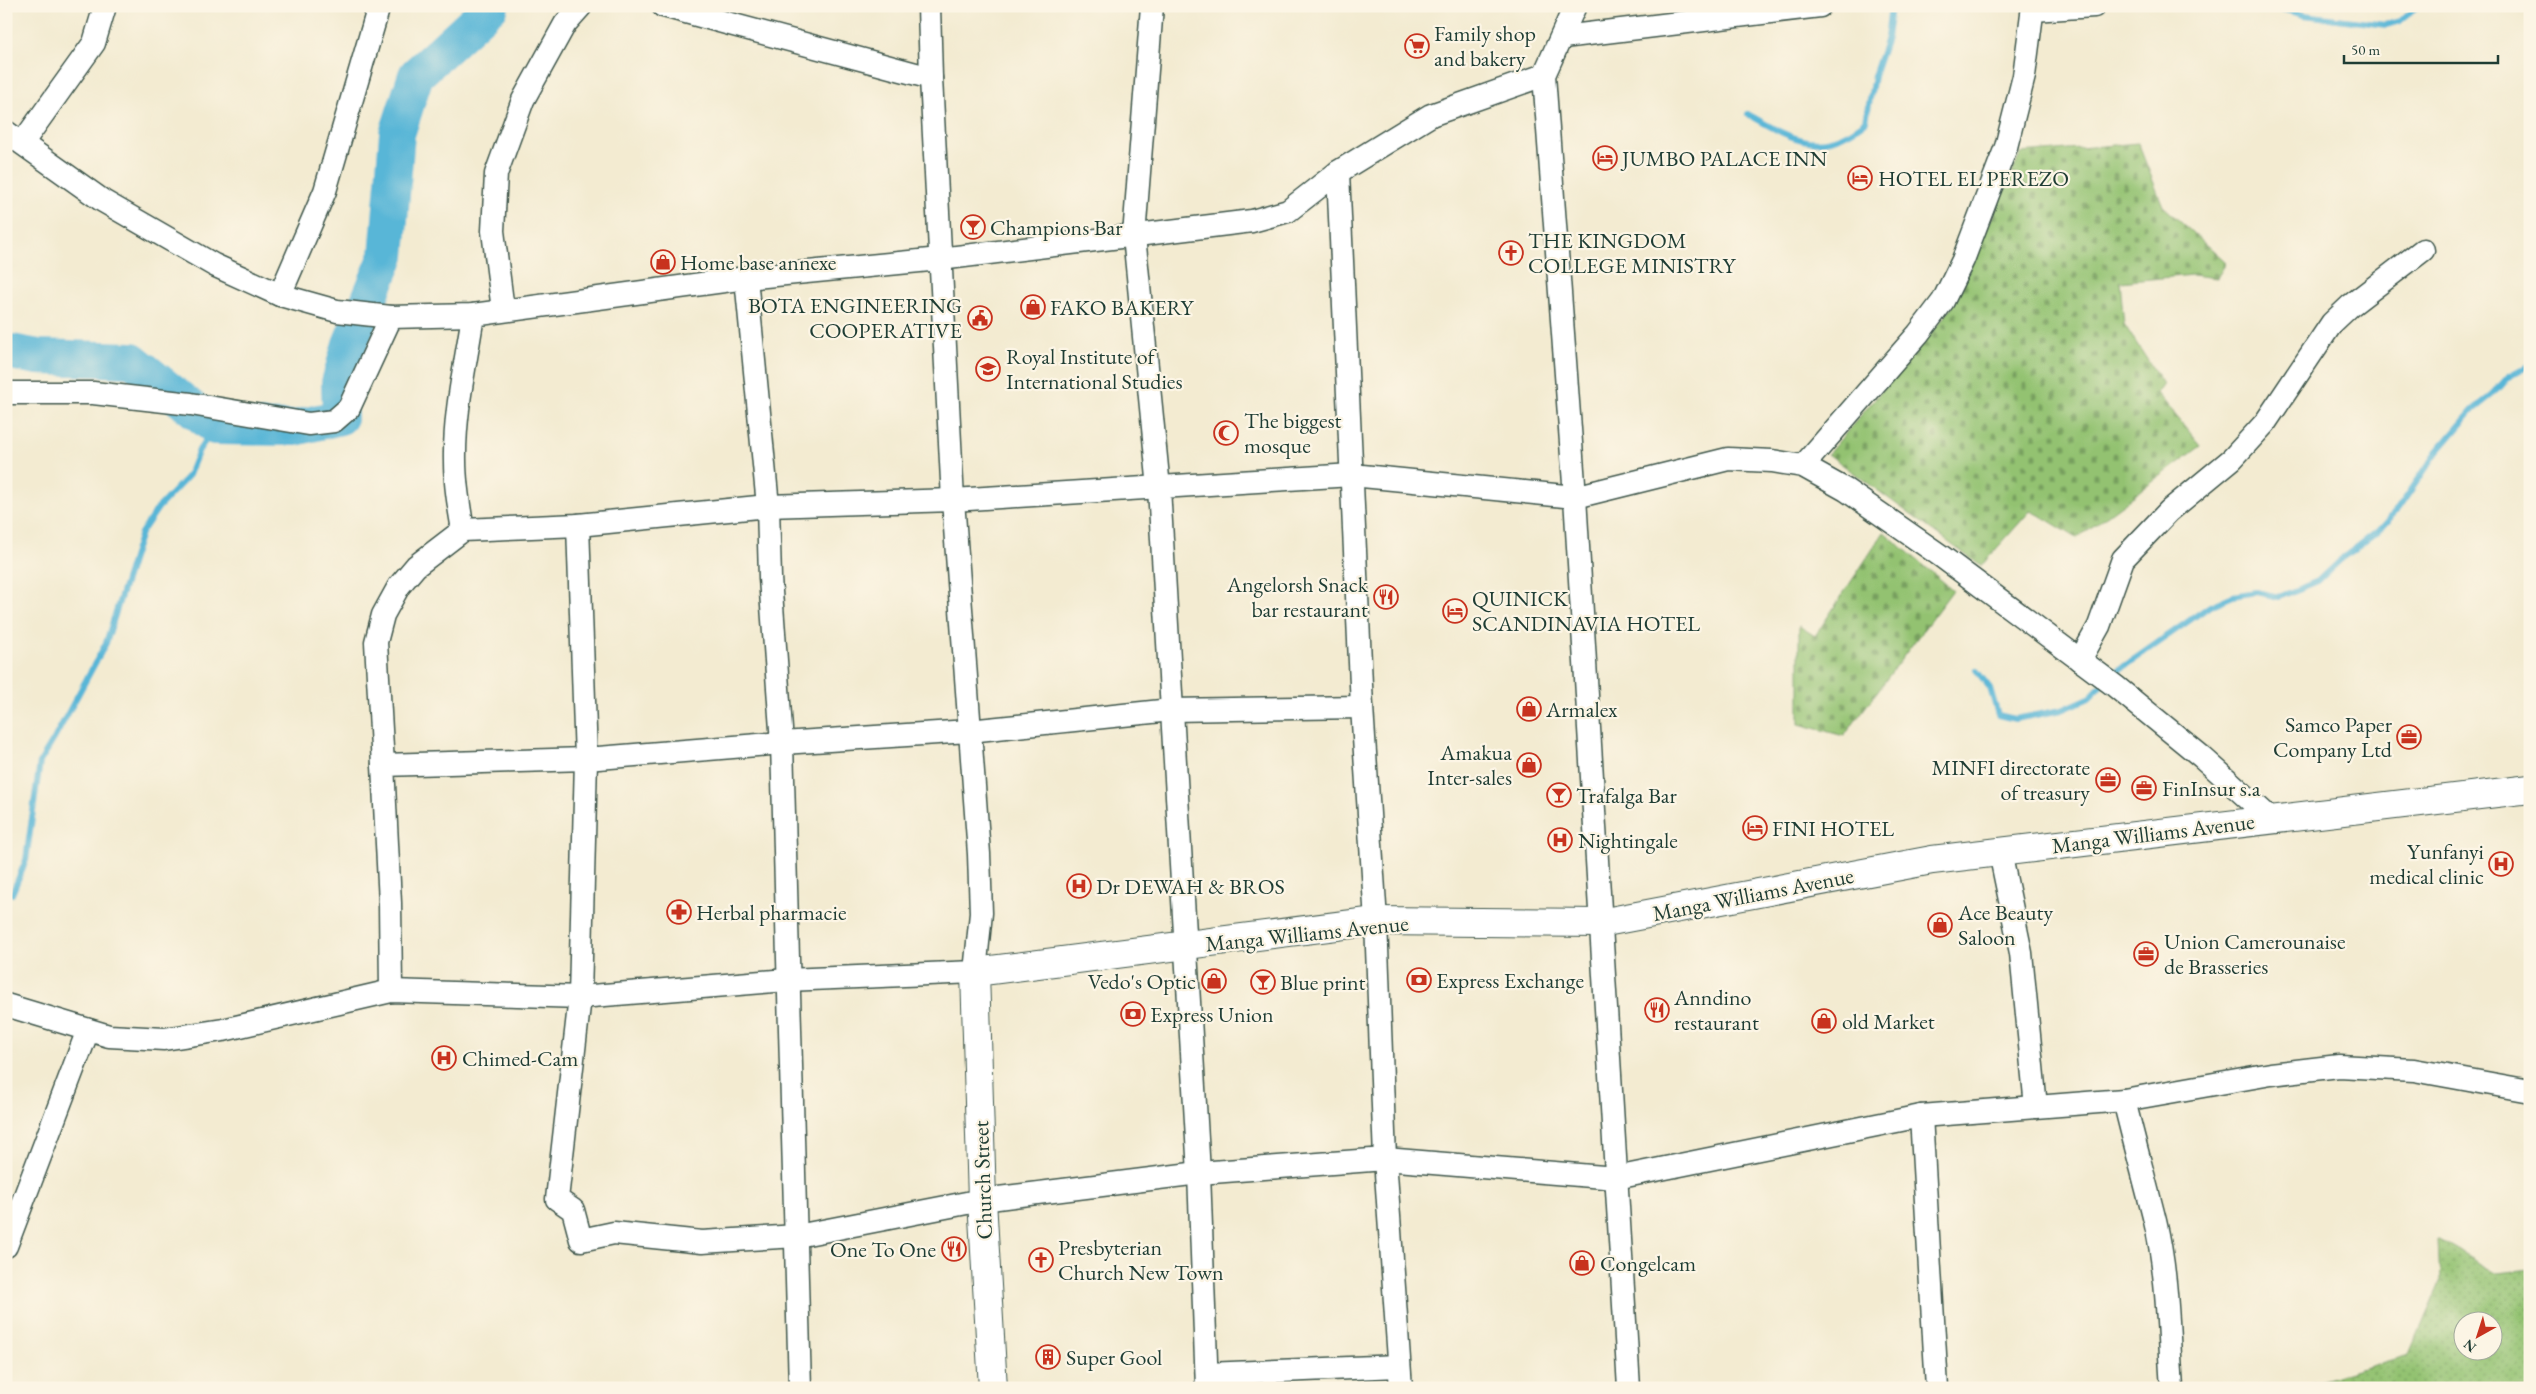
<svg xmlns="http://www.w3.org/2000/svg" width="2536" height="1394" font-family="'EB Garamond',serif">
	<defs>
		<pattern id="grass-dots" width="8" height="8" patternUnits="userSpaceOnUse" patternTransform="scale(1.25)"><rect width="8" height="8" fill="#93c271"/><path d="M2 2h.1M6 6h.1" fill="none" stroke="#779f5e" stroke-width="1.8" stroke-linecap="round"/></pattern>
		<pattern id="cemetery-stones" width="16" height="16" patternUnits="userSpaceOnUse" patternTransform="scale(1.25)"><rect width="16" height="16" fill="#93c271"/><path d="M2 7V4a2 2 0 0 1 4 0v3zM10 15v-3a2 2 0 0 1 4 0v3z" fill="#779f5e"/></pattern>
	</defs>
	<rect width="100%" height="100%" fill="#fcf5e5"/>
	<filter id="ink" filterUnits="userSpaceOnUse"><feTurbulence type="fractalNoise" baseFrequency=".02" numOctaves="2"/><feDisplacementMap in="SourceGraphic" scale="10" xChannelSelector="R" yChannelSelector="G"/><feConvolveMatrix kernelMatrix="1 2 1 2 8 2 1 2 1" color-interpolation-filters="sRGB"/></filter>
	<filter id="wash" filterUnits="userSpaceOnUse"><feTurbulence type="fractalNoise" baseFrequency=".0096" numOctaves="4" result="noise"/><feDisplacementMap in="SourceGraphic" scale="20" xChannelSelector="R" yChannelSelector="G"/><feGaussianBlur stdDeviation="1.12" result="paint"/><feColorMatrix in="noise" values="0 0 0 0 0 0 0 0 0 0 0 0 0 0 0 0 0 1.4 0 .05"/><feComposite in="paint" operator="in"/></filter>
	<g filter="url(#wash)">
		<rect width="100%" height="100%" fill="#f3ebd1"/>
		<path fill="url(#grass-dots)" stroke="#598052" fill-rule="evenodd" d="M2438 1239 2498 1273 2530 1269V1388H2296L2409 1355 2440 1283ZM2464 1322H2494V1352H2464Z"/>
		<g fill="url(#cemetery-stones)" stroke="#598052">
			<path d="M2138 143 2163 206 2226 263 2217 278 2192 275 2120 282 2124 324 2163 384 2157 393 2201 446 2077 538 2031 510 1981 566 1828 454 1951 309 2021 153Z"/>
			<path d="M1884 532 1953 590 1844 736 1799 724V626L1815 636Z"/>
		</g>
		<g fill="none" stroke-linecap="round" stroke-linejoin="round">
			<g stroke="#59b6d7" stroke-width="6">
				<path d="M2271 6 2304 15 2386 25 2400 21 2419 6"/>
				<path d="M2526 6 2530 9"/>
				<path d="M1748 114C1792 139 1820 158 1866 121L1874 76 1887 38 1891 6"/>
				<path d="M1976 670 1990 688 1998 715 2015 719 2062 710 2089 698 2113 674 2210 606 2233 596 2256 592 2279 597 2318 581 2340 560 2377 532 2398 509 2437 452 2473 410 2493 394 2508 377 2530 365"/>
				<path d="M12 894 26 860 40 762 54 739 106 643 141 533 158 508 189 475 199 450 215 427"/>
			</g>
			<path stroke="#59b6d7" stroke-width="36" d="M6 351 38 357 132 360 215 427 295 428 340 417 339 383 350 344 387 256 397 134 416 75 491 6"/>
		</g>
	</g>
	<g filter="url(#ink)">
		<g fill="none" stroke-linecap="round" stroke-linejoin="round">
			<g stroke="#3f574c" stroke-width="25">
				<g id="minor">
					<path d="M929 6 931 78"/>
					<path d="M1152 6 1134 236 1159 488 1199 1173 1207 1388"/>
					<path d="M1575 6 1544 75 1575 497 1629 1388"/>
					<path d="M2033 10 2094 6"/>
					<path d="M1563 37 1820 6"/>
					<path d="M6 132 103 201 214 265 280 295 337 311 391 317 473 315 746 278 940 259 1252 221 1288 211 1338 172 1431 115 1544 75"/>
					<path d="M23 142 94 43 105 6"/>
					<path d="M1338 172 1362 707 1376 921 1385 1159 1401 1388"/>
					<path d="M746 278 768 506 770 578 782 743 800 1388"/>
					<path d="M280 295 325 191 379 6"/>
					<path d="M503 310 493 231 496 174 523 100 565 24 581 6"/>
					<path d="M6 393H93L191 404 309 424 334 421 349 408 391 317"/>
					<path d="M1803 466 1918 334 1943 301 1963 260 2006 147 2024 76 2033 6"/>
					<path d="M578 525 586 759 580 997 557 1199 573 1210 581 1240 614 1233 702 1242 797 1236 982 1200 1199 1173 1385 1159 1616 1178 1921 1116 2124 1100 2271 1074 2339 1066 2414 1070 2530 1091"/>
					<path d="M463 530C459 507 455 485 455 461 454 412 466 363 473 315"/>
					<path d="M2080 660 2099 626 2123 559 2169 511 2232 459 2265 423 2332 323 2350 306 2423 250"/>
					<path d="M383 765 376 642 383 615 399 586 416 566 463 530 578 525 768 506 953 500 1352 475 1575 497 1728 459 1772 461 1803 466 1846 490 1941 556 2115 686 2202 757 2271 819"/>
					<path d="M2000 852 2021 953 2036 1107"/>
					<path d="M391 991 390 903 383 765 586 759 782 743 969 731 1171 710 1362 707"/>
					<path d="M6 1005 109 1036 164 1039 223 1030 391 991 580 997 787 980 975 972 981 913 979 854 953 500 931 78 663 6"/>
					<path d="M2124 1100C2134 1141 2145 1181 2155 1221 2168 1275 2168 1333 2172 1388"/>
					<path d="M1921 1116 1937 1388"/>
					<path d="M6 1246 88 1030"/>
					<path d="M1207 1374 1399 1366"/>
				</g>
			</g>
			<g stroke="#3f574c" stroke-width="30">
				<path id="major" d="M993 1388 982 1200 975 972 1376 921 1600 923 1932 860 2530 789"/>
			</g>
			<use href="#minor" stroke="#fff" stroke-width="22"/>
			<use href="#major" stroke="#fff" stroke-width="28"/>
		</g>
	</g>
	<defs>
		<g id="supermarket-ring" transform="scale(1.25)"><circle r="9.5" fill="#fcf5e5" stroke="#c8321e" stroke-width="1.5"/><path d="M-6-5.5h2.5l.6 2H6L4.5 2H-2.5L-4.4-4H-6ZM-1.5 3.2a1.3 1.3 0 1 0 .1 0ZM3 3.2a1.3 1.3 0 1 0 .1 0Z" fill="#c8321e"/></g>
		<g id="hotel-ring" transform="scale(1.25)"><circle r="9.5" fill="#fcf5e5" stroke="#c8321e" stroke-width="1.5"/><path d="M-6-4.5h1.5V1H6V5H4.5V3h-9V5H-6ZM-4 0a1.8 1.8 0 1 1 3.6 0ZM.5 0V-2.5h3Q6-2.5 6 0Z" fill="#c8321e"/></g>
		<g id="bar-ring" transform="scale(1.25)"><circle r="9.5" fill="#fcf5e5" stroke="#c8321e" stroke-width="1.5"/><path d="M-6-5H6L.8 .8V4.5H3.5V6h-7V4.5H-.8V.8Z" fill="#c8321e"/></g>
		<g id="church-ring" transform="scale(1.25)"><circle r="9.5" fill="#fcf5e5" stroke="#c8321e" stroke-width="1.5"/><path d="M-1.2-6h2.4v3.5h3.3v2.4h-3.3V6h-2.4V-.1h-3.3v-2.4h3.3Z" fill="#c8321e"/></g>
		<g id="shop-ring" transform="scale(1.25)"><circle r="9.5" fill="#fcf5e5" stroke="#c8321e" stroke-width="1.5"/><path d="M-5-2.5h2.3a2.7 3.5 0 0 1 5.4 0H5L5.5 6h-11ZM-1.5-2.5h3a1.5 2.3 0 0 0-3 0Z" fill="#c8321e"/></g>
		<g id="civic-ring" transform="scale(1.25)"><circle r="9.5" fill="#fcf5e5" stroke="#c8321e" stroke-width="1.5"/><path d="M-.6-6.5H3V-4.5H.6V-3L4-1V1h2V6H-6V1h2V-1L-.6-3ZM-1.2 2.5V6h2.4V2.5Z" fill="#c8321e"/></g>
		<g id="university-ring" transform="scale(1.25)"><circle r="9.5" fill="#fcf5e5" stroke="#c8321e" stroke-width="1.5"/><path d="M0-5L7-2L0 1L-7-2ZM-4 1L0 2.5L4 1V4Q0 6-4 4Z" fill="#c8321e"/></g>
		<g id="mosque-ring" transform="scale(1.25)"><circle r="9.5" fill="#fcf5e5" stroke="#c8321e" stroke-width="1.5"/><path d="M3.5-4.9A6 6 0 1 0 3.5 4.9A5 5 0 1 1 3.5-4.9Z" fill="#c8321e"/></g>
		<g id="restaurant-ring" transform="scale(1.25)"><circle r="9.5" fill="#fcf5e5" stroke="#c8321e" stroke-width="1.5"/><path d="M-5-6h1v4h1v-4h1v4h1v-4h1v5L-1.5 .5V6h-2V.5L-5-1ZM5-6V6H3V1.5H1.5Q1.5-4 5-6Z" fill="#c8321e"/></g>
		<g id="office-ring" transform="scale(1.25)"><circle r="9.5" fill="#fcf5e5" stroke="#c8321e" stroke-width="1.5"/><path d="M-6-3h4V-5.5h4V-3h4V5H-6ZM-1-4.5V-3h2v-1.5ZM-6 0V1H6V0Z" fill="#c8321e"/></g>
		<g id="hospital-ring" transform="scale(1.25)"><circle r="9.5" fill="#fcf5e5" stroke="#c8321e" stroke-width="1.5"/><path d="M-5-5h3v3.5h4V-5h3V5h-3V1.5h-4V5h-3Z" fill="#c8321e"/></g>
		<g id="pharmacy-ring" transform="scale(1.25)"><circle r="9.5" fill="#fcf5e5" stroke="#c8321e" stroke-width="1.5"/><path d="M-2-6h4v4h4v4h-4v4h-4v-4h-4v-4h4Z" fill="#c8321e"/></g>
		<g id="bank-ring" transform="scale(1.25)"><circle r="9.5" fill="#fcf5e5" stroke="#c8321e" stroke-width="1.5"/><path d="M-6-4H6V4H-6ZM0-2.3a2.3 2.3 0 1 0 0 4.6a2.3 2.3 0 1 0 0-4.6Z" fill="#c8321e"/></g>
		<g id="building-ring" transform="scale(1.25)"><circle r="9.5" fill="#fcf5e5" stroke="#c8321e" stroke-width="1.5"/><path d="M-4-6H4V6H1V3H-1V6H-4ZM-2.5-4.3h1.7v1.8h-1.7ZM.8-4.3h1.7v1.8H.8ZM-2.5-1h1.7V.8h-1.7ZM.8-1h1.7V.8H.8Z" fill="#c8321e"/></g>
	</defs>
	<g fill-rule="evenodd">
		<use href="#supermarket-ring" x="1417" y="46"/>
		<use href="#hotel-ring" x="1605" y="158"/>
		<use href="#hotel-ring" x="1860" y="178"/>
		<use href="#bar-ring" x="973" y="227"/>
		<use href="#church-ring" x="1511" y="253"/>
		<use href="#shop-ring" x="663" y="262"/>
		<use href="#shop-ring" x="1033" y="307"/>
		<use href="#civic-ring" x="980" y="318"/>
		<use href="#university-ring" x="988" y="369"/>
		<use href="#mosque-ring" x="1226" y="433"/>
		<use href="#restaurant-ring" x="1386" y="597"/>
		<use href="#hotel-ring" x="1455" y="611"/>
		<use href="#shop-ring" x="1529" y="709"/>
		<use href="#office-ring" x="2409" y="737"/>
		<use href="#shop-ring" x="1529" y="765"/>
		<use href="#office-ring" x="2108" y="780"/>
		<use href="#office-ring" x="2144" y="788"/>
		<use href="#bar-ring" x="1559" y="795"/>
		<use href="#hotel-ring" x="1755" y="828"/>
		<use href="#hospital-ring" x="1560" y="840"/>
		<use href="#hospital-ring" x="2501" y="864"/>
		<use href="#hospital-ring" x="1079" y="886"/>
		<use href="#pharmacy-ring" x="679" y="912"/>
		<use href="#shop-ring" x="1940" y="925"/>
		<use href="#office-ring" x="2146" y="954"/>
		<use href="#bank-ring" x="1419" y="980"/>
		<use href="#shop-ring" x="1214" y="981"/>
		<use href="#bar-ring" x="1263" y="982"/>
		<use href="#restaurant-ring" x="1657" y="1010"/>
		<use href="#bank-ring" x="1133" y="1014"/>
		<use href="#shop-ring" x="1824" y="1021"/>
		<use href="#hospital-ring" x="444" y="1058"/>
		<use href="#restaurant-ring" x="954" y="1249"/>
		<use href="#church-ring" x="1041" y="1260"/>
		<use href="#shop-ring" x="1582" y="1263"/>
		<use href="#building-ring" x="1048" y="1357"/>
	</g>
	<g text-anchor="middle" stroke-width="4.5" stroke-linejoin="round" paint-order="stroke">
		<g font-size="22" fill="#1f3d34" stroke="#fcf5e5" text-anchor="start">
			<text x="1434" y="41">Family shop<tspan x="1434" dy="25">and bakery</tspan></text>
			<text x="1622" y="166">JUMBO PALACE INN</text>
			<text x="1878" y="186">HOTEL EL PEREZO</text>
			<text x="990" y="235">Champions Bar</text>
			<text x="1528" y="248">THE KINGDOM<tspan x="1528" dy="25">COLLEGE MINISTRY</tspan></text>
			<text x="680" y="270">Home base annexe</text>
			<text x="962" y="313" text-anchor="end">BOTA ENGINEERING<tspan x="962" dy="25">COOPERATIVE</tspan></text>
			<text x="1050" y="315">FAKO BAKERY</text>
			<text x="1006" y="364">Royal Institute of<tspan x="1006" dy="25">International Studies</tspan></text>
			<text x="1244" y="428">The biggest<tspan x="1244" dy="25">mosque</tspan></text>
			<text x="1368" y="592" text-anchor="end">Angelorsh Snack<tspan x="1368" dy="25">bar restaurant</tspan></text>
			<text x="1472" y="606">QUINICK<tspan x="1472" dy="25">SCANDINAVIA HOTEL</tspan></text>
			<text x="1546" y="717">Armalex</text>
			<text x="2392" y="732" text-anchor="end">Samco Paper<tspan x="2392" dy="25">Company Ltd</tspan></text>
			<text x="1512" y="760" text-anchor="end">Amakua<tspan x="1512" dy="25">Inter-sales</tspan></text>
			<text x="2090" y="775" text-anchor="end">MINFI directorate<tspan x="2090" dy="25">of treasury</tspan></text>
			<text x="2162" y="796">FinInsur s.a</text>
			<text x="1576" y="803">Trafalga Bar</text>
			<text x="1772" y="836">FINI HOTEL</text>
			<text x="1578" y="848">Nightingale</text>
			<text x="2484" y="859" text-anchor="end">Yunfanyi<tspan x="2484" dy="25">medical clinic</tspan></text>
			<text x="1096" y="894">Dr DEWAH &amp; BROS</text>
			<text x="696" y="920">Herbal pharmacie</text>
			<text x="1958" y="920">Ace Beauty<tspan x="1958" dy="25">Saloon</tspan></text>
			<text x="2164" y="949">Union Camerounaise<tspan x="2164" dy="25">de Brasseries</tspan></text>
			<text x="1436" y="988">Express Exchange</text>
			<text x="1196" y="989" text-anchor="end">Vedo's Optic</text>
			<text x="1280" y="990">Blue print</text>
			<text x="1674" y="1005">Anndino<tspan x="1674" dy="25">restaurant</tspan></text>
			<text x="1150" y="1022">Express Union</text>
			<text x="1842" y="1029">old Market</text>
			<text x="462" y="1066">Chimed-Cam</text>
			<text x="1058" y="1255">Presbyterian<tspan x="1058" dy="25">Church New Town</tspan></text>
			<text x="936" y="1257" text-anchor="end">One To One</text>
			<text x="1600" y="1271">Congelcam</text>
			<text x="1066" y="1365">Super Gool</text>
		</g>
		<g font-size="22" fill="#1f3d34" stroke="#fcf5e5">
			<text transform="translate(2153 833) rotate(-7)" y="8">Manga Williams Avenue</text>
			<text transform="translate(1753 894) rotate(-11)" y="8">Manga Williams Avenue</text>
			<text transform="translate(1307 933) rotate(-6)" y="8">Manga Williams Avenue</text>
			<text transform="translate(982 1180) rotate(-92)" y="8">Church Street</text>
		</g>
	</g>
	<rect width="2536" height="1394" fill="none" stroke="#fcf5e5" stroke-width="25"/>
	<g transform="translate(2478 1336) rotate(219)"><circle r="24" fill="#fcf5e5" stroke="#a4ab9e"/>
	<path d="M0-4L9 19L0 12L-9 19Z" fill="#c8321e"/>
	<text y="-8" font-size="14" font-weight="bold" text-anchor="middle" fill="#1f3d34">N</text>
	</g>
	<path d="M2344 55v8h154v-8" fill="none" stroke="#1f3d34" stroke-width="2.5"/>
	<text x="2351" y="55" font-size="15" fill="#1f3d34" stroke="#fcf5e5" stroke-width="4" paint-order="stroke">50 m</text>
</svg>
